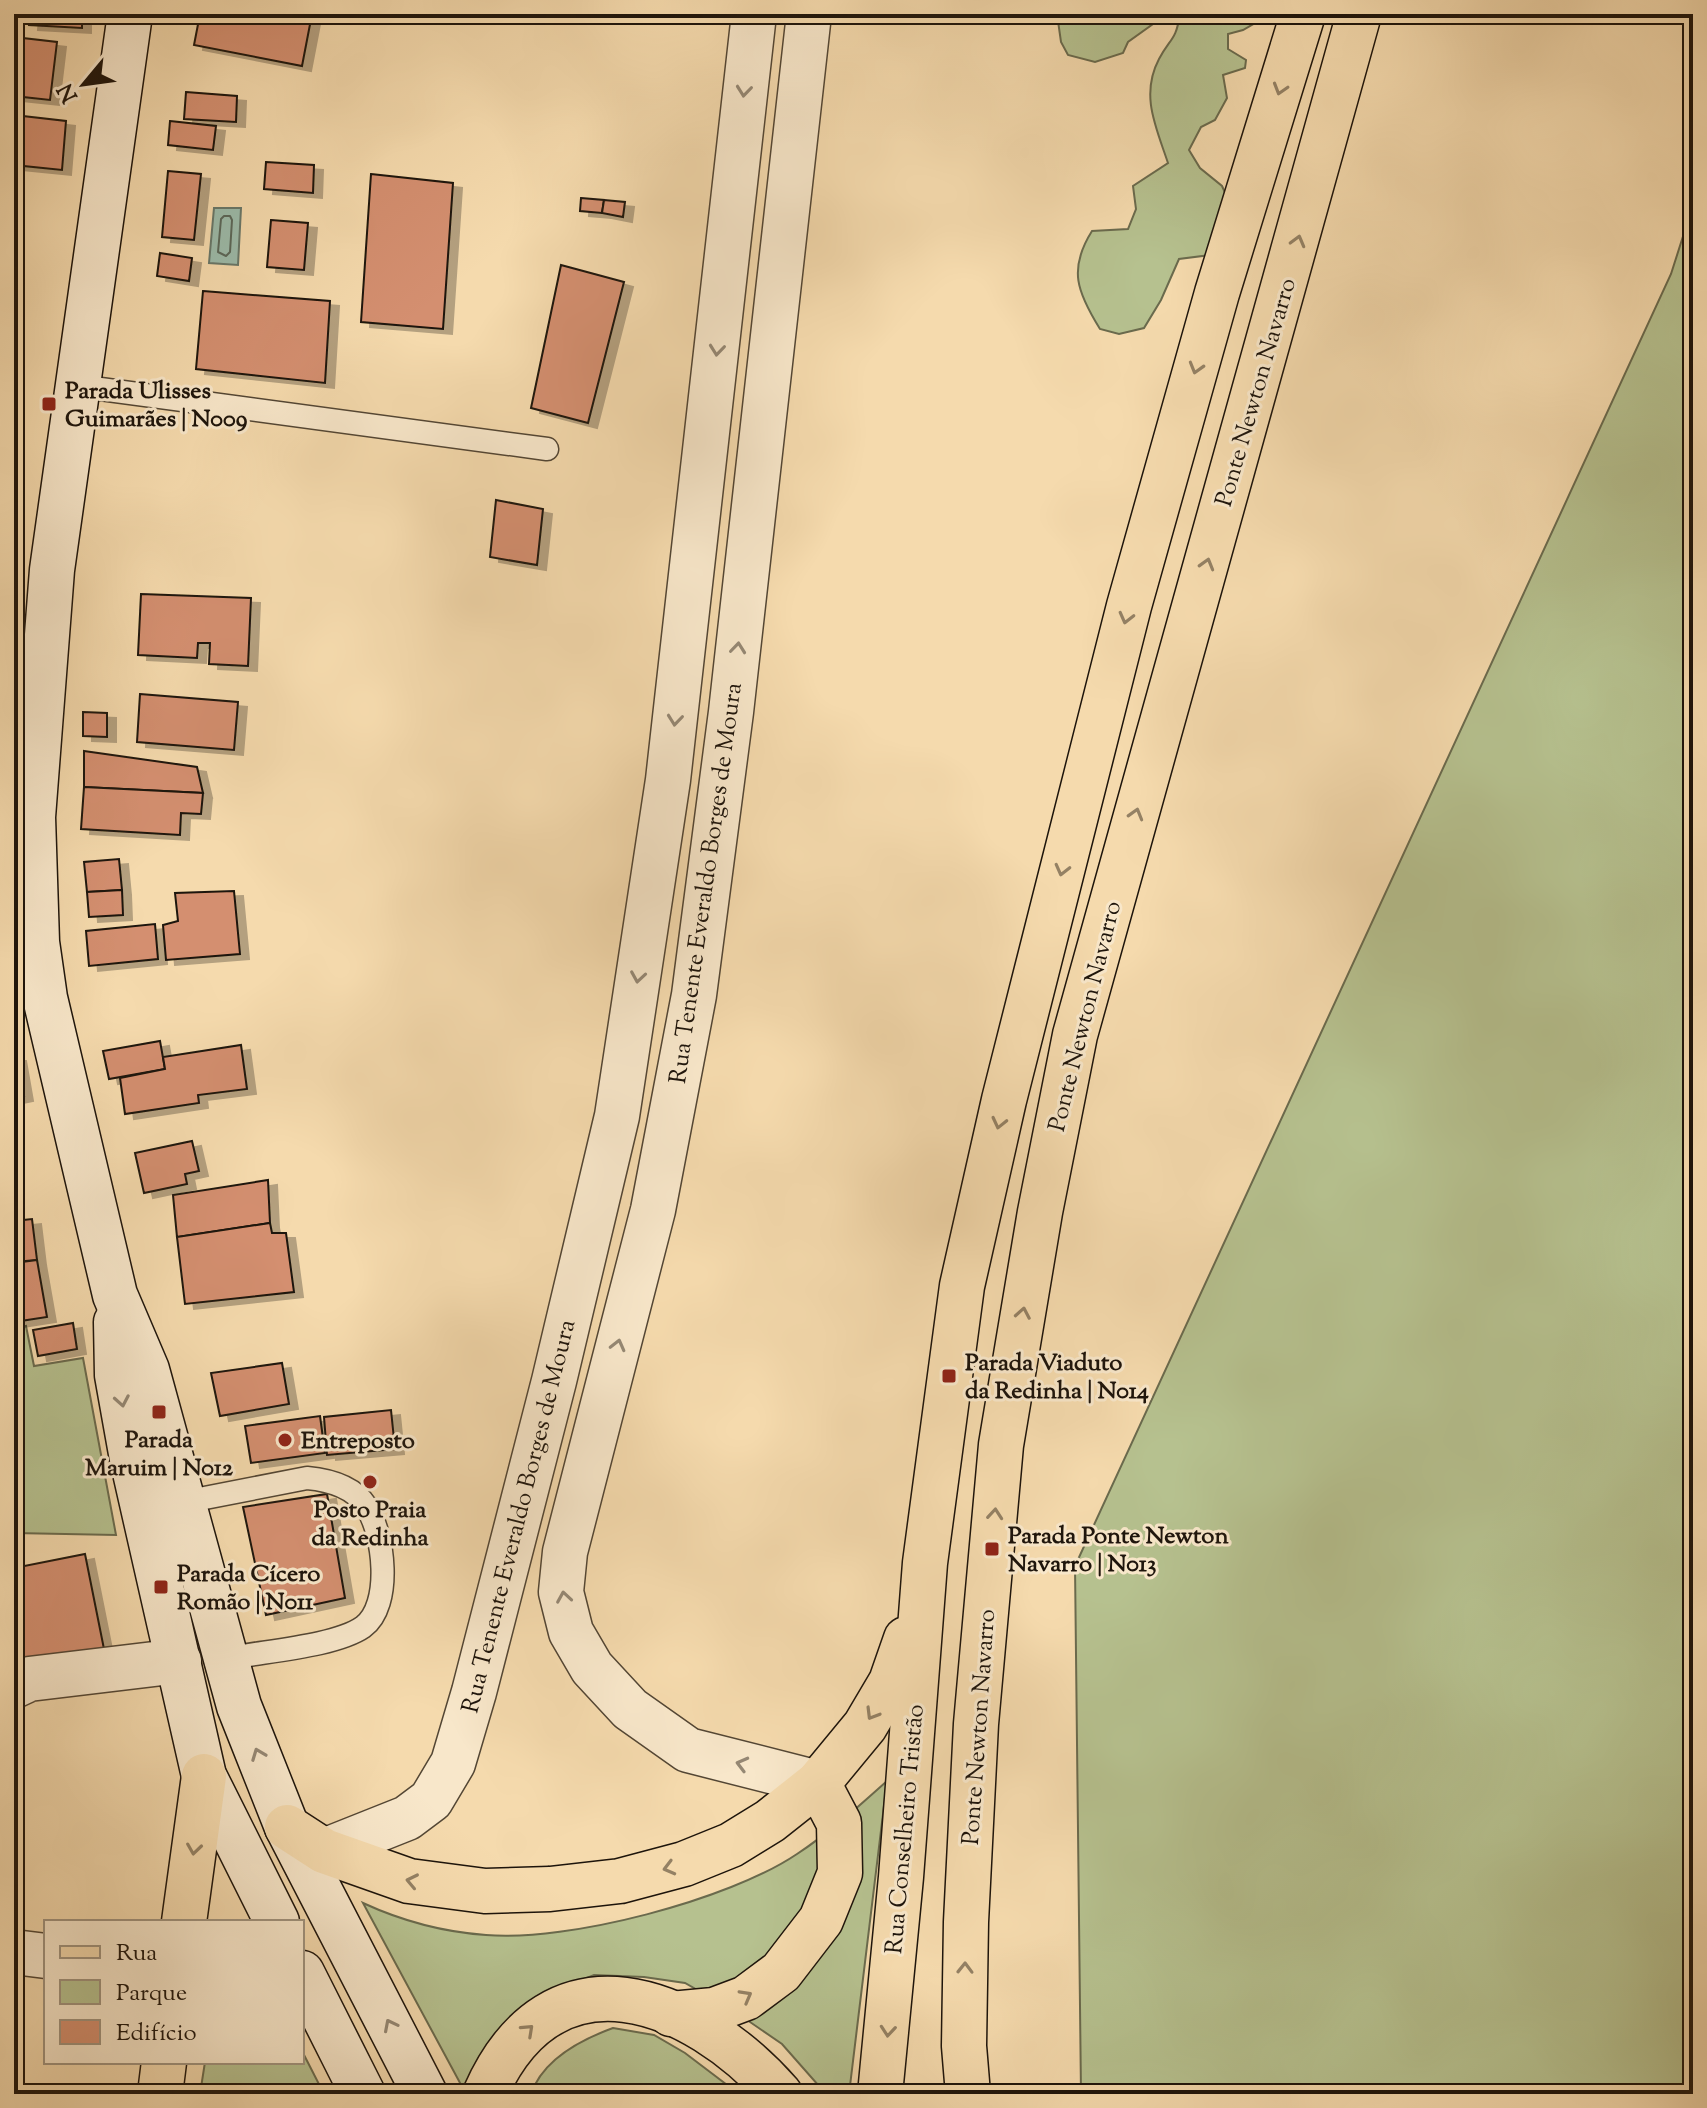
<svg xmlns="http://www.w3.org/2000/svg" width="1707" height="2108" font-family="'Sorts Mill Goudy',serif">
	<defs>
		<filter id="shadow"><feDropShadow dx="9" dy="5" stdDeviation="0" flood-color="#0004"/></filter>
	</defs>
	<rect width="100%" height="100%" fill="#f5daad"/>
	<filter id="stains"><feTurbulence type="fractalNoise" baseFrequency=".0025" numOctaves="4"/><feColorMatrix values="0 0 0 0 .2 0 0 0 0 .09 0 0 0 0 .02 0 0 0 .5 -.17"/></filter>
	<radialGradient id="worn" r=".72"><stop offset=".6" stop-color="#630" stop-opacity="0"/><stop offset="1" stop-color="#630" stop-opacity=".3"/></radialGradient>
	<g fill="#b6c18f" stroke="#6a6a4d" stroke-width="2">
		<path d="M1057 14H1167L1128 42 1123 53 1095 62 1068 55 1061 42Z"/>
		<path d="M1180 14H1257L1255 23 1243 30 1228 34V49L1246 60 1245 68 1223 75 1227 98 1215 120 1201 127 1189 150 1200 168 1222 186 1227 197 1210 255 1179 259 1161 300 1144 328 1119 334 1100 329C1077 292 1068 269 1092 231L1128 229 1136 209 1133 186 1168 163C1156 127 1140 95 1159 59 1170 38 1176 41 1180 14Z"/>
		<path d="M1693 205V2094H1081L1075 1566 1671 274Z"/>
		<path d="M26 1326 34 1366 83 1358 116 1535 14 1533V1328Z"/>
		<path d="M887 1781 849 2094H826L782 2044 734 2011 685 1983 644 1977 594 1975 558 1990 518 2012 490 2040 466 2094 363 1903C402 1921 443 1932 486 1935 568 1942 729 1900 797 1854 829 1833 858 1807 887 1781Z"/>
		<path d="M613 2028 654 2035 685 2053 739 2094H531C543 2059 580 2040 613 2028Z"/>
		<path d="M302 2051 324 2094H200L205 2062H302Z"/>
	</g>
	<path fill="#9cbbaa" stroke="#69786a" stroke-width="2" d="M214 208H241L238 265 209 263Z"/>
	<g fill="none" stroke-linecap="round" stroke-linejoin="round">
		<path stroke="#5c685a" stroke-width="2" d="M224 216H230L232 220 230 252 226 256 218 252 221 219Z"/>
	</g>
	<g fill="#d48f6f" stroke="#1d140b" stroke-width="2" filter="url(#shadow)">
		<path d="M30 14H82V28L29 25Z"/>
		<path d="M200 14H312L302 66 194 45Z"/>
		<path d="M14 37 57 42 50 100 14 96Z"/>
		<path d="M186 92 237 96 236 122 184 119Z"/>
		<path d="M14 115 66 121 62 170 14 165Z"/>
		<path d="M170 121 216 126 213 150 168 145Z"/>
		<path d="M266 162 314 165 313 193 264 189Z"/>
		<path d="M168 171 201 174 194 240 162 237Z"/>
		<path d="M371 174 453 183 443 329 361 322Z"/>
		<path d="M581 198 604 200 602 213 580 211Z"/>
		<path d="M604 200 625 202 623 217 602 213Z"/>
		<path d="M271 220 308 223 304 270 267 267Z"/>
		<path d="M160 253 192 258 189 281 157 276Z"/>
		<path d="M561 265 624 282 588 423 531 408Z"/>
		<path d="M203 291 330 301 325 383 196 369Z"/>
		<path d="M496 500 543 509 537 565 490 557Z"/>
		<path d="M141 594 251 598 248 666 209 664 210 643H198L197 658 138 655Z"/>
		<path d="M140 694 238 702 234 750 137 742Z"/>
		<path d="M83 712 107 713V737L83 736Z"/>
		<path d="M84 751 197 767 203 793 84 787Z"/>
		<path d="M84 787 203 793 201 814 181 813 180 835 81 829Z"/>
		<path d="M119 859 122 890 87 892 84 862Z"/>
		<path d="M122 890 123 915 89 917 87 892Z"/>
		<path d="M234 891 240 954 166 960 163 925 178 921 175 893Z"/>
		<path d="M155 924 158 959 89 966 86 931Z"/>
		<path d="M160 1041 165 1069 109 1079 103 1051Z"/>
		<path d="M241 1045 247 1089 198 1095 199 1103 125 1114 120 1078 165 1069 163 1057Z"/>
		<path d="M14 1056H17L24 1096 14 1098Z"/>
		<path d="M192 1141 199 1171 185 1174 187 1184 144 1193 135 1153Z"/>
		<path d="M268 1180 270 1223 177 1237 173 1195Z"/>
		<path d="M32 1219 37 1260 14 1262V1221Z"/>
		<path d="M270 1223 272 1233H286L294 1292 185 1304 177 1237Z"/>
		<path d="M37 1260 47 1317 14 1322V1263Z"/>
		<path d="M73 1323 77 1349 38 1356 33 1330Z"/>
		<path d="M282 1363 289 1404 220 1416 211 1373Z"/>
		<path d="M391 1410 395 1449 327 1455 324 1417Z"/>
		<path d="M320 1416 325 1453 251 1463 245 1426Z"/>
		<path d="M327 1494 345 1598 266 1615 243 1507Z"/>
		<path d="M85 1554 104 1649 14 1667V1568Z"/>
	</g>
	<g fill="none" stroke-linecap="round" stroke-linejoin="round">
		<g stroke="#534634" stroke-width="25">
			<g id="service">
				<path d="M78 386 547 449"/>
				<path d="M184 1502 307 1478C329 1480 353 1486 366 1506 384 1533 393 1605 363 1627 334 1647 262 1651 225 1659"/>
			</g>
		</g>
		<g stroke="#534634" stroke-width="47">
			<g id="minor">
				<path d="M809 14 731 712 694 995 653 1210 565 1552 561 1592 571 1632 592 1668 630 1709 688 1750 818 1783"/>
				<path d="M14 1686 29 1679 179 1661"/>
				<path d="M324 1851 407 1818 431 1800 453 1763 474 1692 554 1381 617 1116 668 780 754 14"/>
				<path d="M14 1952 46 1956"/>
			</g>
		</g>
		<g stroke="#1d140b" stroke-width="47">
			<g id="secondary">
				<path d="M130 14 52 570 33 817 37 942 45 998 115 1295 147 1370 239 1706 287 1827 425 2094"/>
				<path d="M116 1322 117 1375 132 1459 204 1776 277 1922"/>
				<path d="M302 1973 363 2094"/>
			</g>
		</g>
		<g stroke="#1d140b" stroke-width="47">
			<g id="primary">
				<path d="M287 1827 324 1851 409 1881 485 1891 550 1889 620 1881 684 1864 731 1845 770 1821 818 1783 865 1726 891 1682 906 1639"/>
				<path d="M184 1922 204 1776"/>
				<path d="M671 2014 714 2010 746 1998 781 1972 821 1920 840 1873 839 1823 818 1783"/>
				<path d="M160 2094 164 2062"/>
				<path d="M485 2094C552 1942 692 1995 780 2094"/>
				<path d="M880 2094 901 1877 925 1563 962 1286 1004 1100 1129 606 1217 293 1303 14"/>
				<path d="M968 2094 964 2046 966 1922 976 1724 1001 1445 1040 1212 1075 1035 1359 14"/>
			</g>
		</g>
		<use href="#service" stroke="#f8e7ca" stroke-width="22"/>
		<use href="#minor" stroke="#f8e7ca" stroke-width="44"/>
		<use href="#secondary" stroke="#f8e7ca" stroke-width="44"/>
		<use href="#primary" stroke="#f5daad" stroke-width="44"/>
	</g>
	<defs><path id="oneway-chevron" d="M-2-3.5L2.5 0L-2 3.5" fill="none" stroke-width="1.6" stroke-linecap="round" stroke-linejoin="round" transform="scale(2)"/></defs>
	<g stroke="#948164">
		<use href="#oneway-chevron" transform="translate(1280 89) rotate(107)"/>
		<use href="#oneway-chevron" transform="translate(1298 241) rotate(-75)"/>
		<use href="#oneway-chevron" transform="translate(1196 368) rotate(106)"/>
		<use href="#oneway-chevron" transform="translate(1207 564) rotate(-74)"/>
		<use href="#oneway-chevron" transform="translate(1126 618) rotate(104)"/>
		<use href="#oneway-chevron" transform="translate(1136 814) rotate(-74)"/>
		<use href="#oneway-chevron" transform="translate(1062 870) rotate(104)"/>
		<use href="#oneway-chevron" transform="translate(999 1123) rotate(103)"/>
		<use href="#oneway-chevron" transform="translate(1023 1313) rotate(-80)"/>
		<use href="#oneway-chevron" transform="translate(995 1514) rotate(-85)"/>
		<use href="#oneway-chevron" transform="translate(872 1714) rotate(121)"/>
		<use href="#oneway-chevron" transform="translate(194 1849) rotate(98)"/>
		<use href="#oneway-chevron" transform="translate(669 1868) rotate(165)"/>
		<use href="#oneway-chevron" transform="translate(412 1881) rotate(-168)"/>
		<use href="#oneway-chevron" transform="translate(965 1968) rotate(-89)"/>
		<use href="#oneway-chevron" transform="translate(746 1996) rotate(-29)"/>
		<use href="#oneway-chevron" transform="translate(528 2030) rotate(-43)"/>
		<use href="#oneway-chevron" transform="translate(888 2031) rotate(95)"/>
	</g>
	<g stroke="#958874">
		<use href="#oneway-chevron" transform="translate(744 91) rotate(96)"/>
		<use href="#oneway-chevron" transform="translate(717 350) rotate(96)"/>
		<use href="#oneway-chevron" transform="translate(738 648) rotate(-84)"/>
		<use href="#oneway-chevron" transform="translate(675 720) rotate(96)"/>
		<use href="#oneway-chevron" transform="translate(638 977) rotate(99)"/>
		<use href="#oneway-chevron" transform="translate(618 1345) rotate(-76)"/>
		<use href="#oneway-chevron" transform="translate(122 1401) rotate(80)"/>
		<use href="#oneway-chevron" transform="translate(564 1597) rotate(-99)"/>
		<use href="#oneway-chevron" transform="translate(258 1754) rotate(-111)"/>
		<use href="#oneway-chevron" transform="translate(742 1764) rotate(-165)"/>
		<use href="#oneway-chevron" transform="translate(390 2025) rotate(-117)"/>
	</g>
	<g fill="#8f2418" stroke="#f8e7ca" stroke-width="3">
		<rect x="41" y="396" width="16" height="16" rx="4"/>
		<rect x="941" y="1368" width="16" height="16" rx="4"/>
		<rect x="151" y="1404" width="16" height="16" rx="4"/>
		<circle cx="285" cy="1440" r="8"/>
		<circle cx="370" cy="1482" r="8"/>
		<rect x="984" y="1541" width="16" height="16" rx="4"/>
		<rect x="153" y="1579" width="16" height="16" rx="4"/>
	</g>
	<g text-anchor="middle" stroke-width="6" stroke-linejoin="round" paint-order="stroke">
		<g font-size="24" font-weight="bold" fill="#1d140b" stroke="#f8e7ca" text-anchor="start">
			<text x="65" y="398">Parada Ulisses<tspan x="65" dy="28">Guimarães | N009</tspan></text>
			<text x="965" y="1370">Parada Viaduto<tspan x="965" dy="28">da Redinha | N014</tspan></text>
			<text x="159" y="1447" text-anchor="middle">Parada<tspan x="159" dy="28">Maruim | N012</tspan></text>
			<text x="301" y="1448">Entreposto</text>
			<text x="370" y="1517" text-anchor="middle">Posto Praia<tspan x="370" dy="28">da Redinha</tspan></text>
			<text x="1008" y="1543">Parada Ponte Newton<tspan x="1008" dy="28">Navarro | N013</tspan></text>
			<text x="177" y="1581">Parada Cícero<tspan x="177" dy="28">Romão | N011</tspan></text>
		</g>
		<g font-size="24" fill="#1d140b" stroke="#f8e7ca">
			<text transform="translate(1255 392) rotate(-74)" y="8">Ponte Newton Navarro</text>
			<text transform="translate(705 883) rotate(-82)" y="8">Rua Tenente Everaldo Borges de Moura</text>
			<text transform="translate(1084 1016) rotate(-76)" y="8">Ponte Newton Navarro</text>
			<text transform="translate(518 1516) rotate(-76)" y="8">Rua Tenente Everaldo Borges de Moura</text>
			<text transform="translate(978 1727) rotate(-86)" y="8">Ponte Newton Navarro</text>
			<text transform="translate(904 1829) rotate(-85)" y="8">Rua Conselheiro Tristão</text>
		</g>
	</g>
	<rect width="1707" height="2108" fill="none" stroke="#f5daad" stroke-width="48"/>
	<rect x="16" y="16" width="1675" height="2076" fill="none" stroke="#1d140b" stroke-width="4"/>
	<rect x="24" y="24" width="1659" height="2060" fill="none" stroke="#1d140b" stroke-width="2"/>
	<rect x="44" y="1920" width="260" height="144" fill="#f8e7ca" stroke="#a0937e" stroke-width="2"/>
	<rect x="60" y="1946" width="40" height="12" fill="#f5daad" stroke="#a0937e" stroke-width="2"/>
	<text x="116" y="1960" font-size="24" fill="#1d140b">Rua</text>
	<rect x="60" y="1980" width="40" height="24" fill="#b6c18f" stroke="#a0937e" stroke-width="2"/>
	<text x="116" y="2000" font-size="24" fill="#1d140b">Parque</text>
	<rect x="60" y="2020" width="40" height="24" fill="#d48f6f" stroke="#a0937e" stroke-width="2"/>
	<text x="116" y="2040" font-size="24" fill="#1d140b">Edifício</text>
	<g transform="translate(84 84) rotate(241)" stroke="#f8e7ca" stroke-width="6" paint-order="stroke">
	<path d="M0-6L14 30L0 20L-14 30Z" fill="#1d140b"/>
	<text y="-12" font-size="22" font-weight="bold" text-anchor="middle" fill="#1d140b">N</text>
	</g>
	<rect width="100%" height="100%" filter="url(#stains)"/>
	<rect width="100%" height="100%" fill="url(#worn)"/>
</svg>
